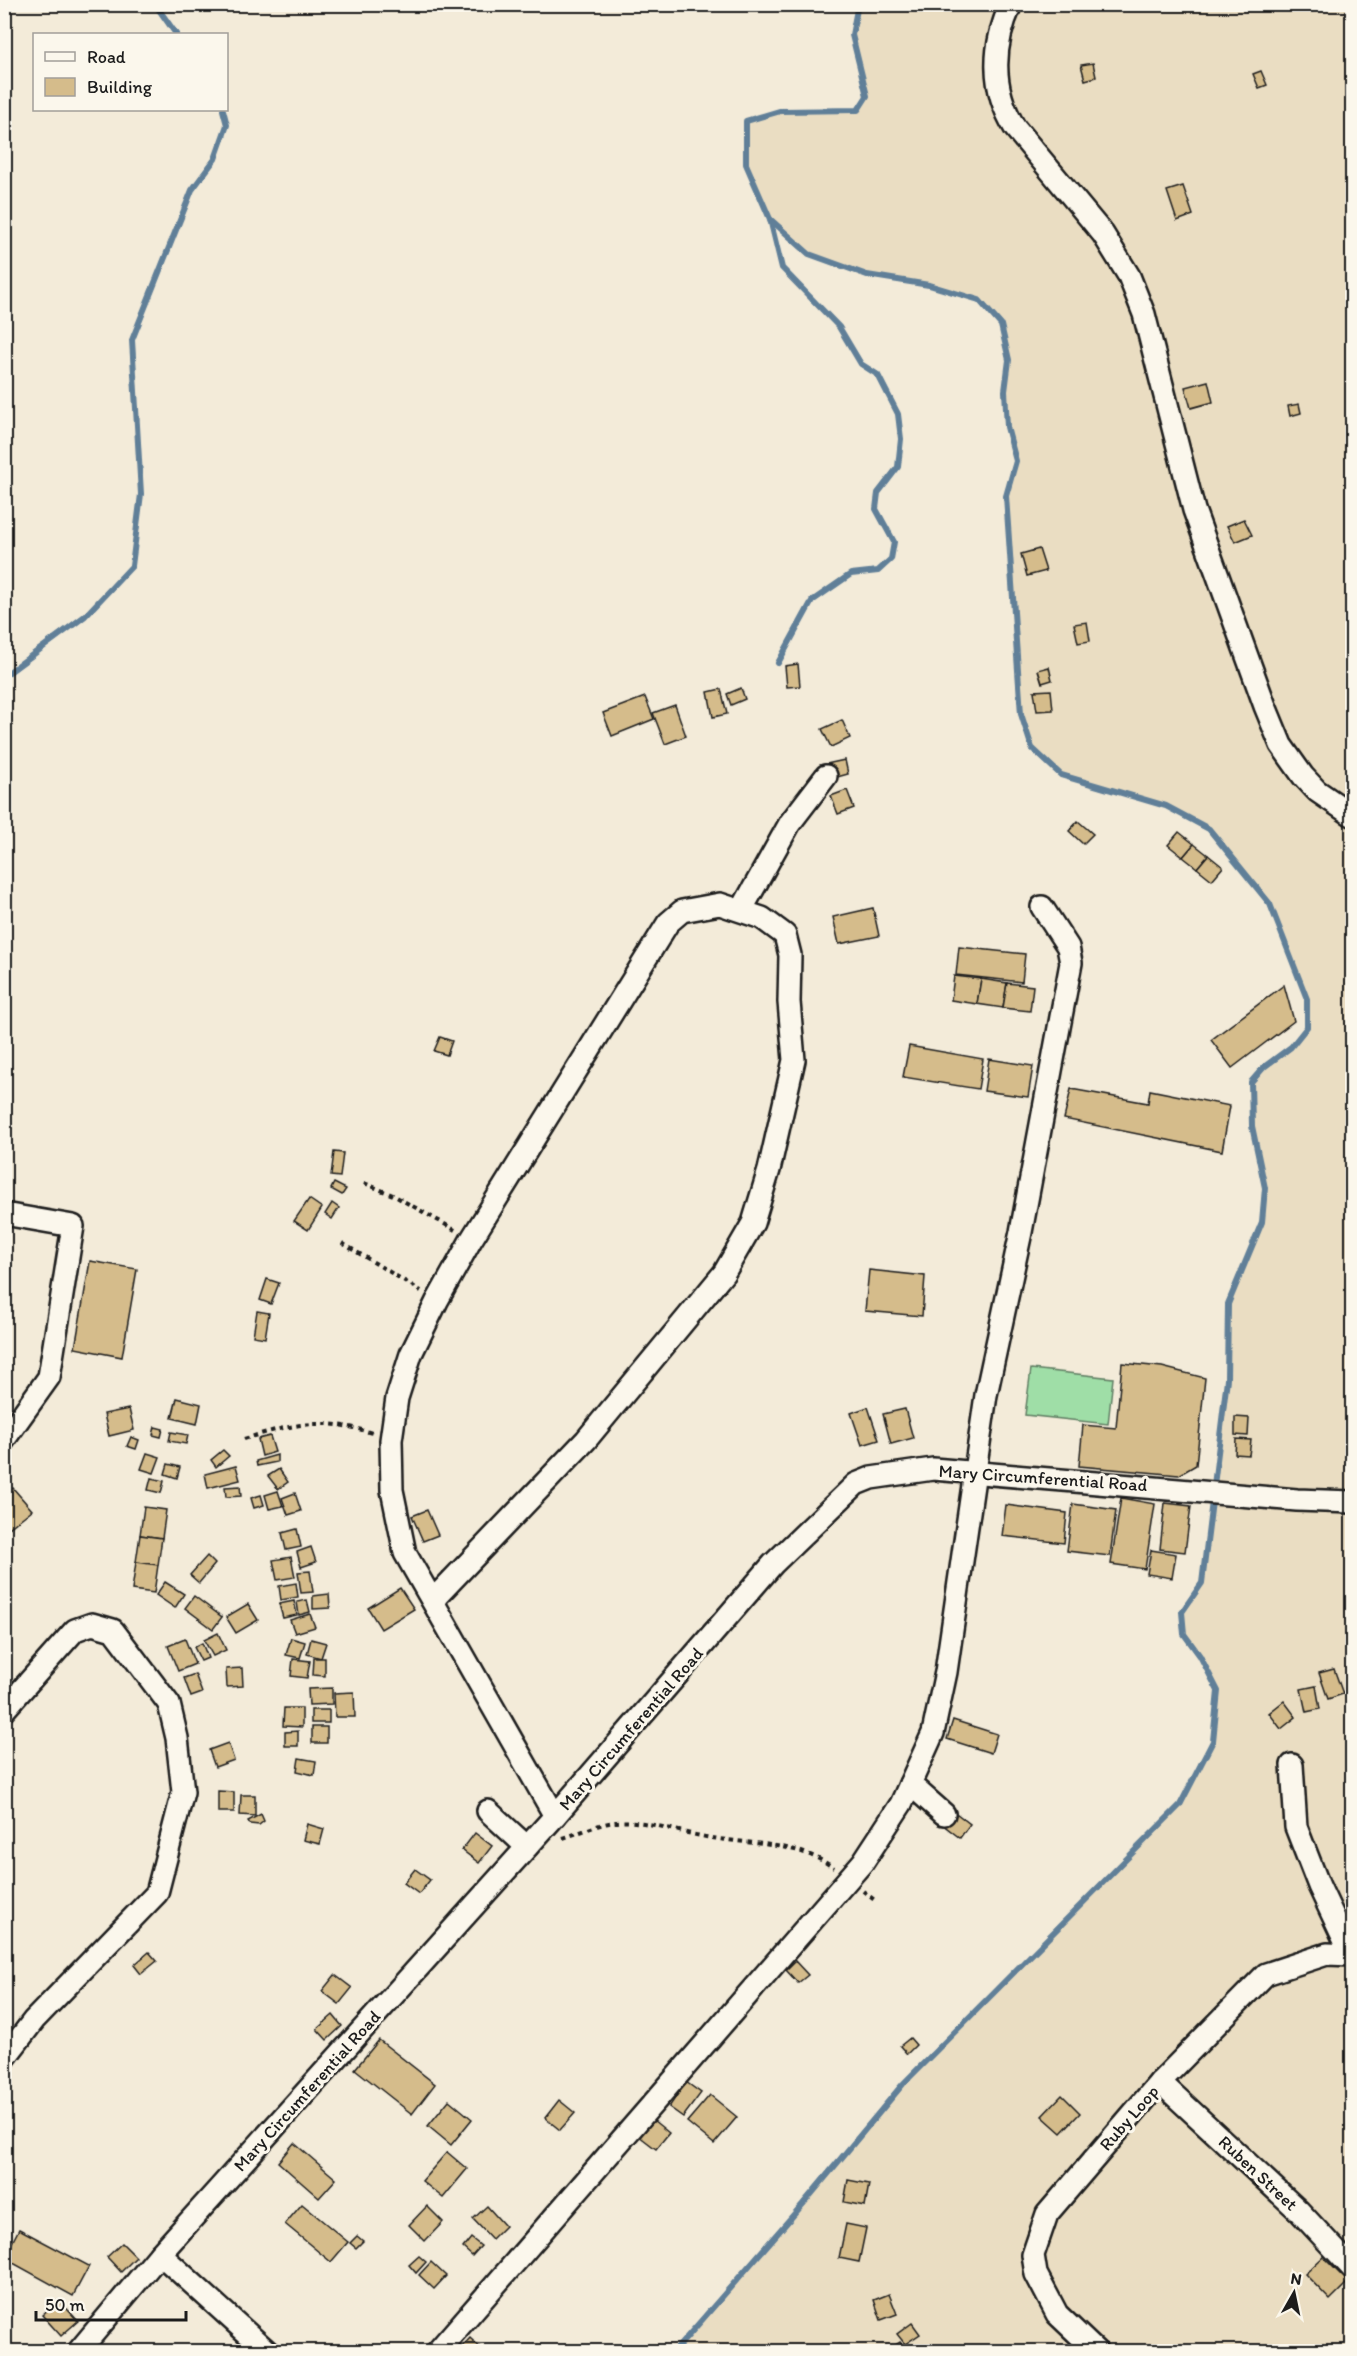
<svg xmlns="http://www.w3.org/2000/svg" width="1357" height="2356" font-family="Itim,sans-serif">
	<rect width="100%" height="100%" fill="#f3ebd9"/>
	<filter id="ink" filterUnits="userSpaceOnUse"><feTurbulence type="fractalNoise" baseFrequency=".0167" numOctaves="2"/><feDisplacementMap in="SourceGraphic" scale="12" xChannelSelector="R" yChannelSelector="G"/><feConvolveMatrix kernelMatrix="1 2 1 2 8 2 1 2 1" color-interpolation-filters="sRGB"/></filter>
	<g filter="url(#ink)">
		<path fill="#eaddc2" d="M858 5H1352V2351L674 2352 803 2204 903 2084 1180 1805 1213 1742 1218 1691 1200 1656 1184 1634 1182 1612 1202 1583 1227 1379 1228 1304 1262 1222 1265 1188 1252 1126 1251 1082 1264 1067 1291 1047 1307 1026V999L1270 904 1209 829 1166 806 1061 775 1032 748 1021 714 1006 496 1016 461 1007 427 1005 391 1009 360 1001 325 978 300 929 285 867 275 809 254 770 219 746 164V121L780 111 858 109 867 96 852 35Z"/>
		<path fill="#9fdea7" stroke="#5e7d62" stroke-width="1.5" d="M1031 1369 1113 1378 1108 1424 1025 1415Z"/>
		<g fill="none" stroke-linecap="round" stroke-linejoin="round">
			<g stroke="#607f98" stroke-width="6">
				<path d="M155 4 176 34"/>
				<path d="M778 663 812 601 851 574 878 571 891 559 894 542 876 509 878 493 898 467 901 439 898 414 878 375 861 364 839 327 782 268 770 219 746 164V121L780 111 858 110 867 96 852 35 858 4"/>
				<path d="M4 676 85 616 132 566 141 494 132 340 192 190 215 159 227 125 223 110"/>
				<path d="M674 2352 803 2204 903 2084 1180 1805 1213 1741 1218 1691 1200 1656 1184 1634 1182 1612 1202 1583 1227 1379 1228 1304 1262 1222 1265 1188 1252 1126 1251 1082 1264 1067 1291 1047 1307 1027V999L1270 904 1209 829 1166 806 1061 775 1032 748 1021 714 1006 496 1016 461 1007 427 1005 391 1009 360 1001 325 979 300 929 285 867 275 809 254 770 219"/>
			</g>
		</g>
		<g fill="#d5bc8b" stroke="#1c1c1c" stroke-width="1.5">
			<path d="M1093 63 1096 77 1085 80 1081 65Z"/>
			<path d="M1261 71 1267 85 1259 88 1253 74Z"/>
			<path d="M1183 186 1193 215 1177 221 1167 191Z"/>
			<path d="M1208 381 1213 402 1191 408 1185 387Z"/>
			<path d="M1299 404 1301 413 1290 416 1288 406Z"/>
			<path d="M1244 519 1252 535 1235 542 1227 526Z"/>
			<path d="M1039 549 1046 571 1027 576 1021 554Z"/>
			<path d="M1087 622 1090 641 1078 643 1074 624Z"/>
			<path d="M798 664 800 686 787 687 785 666Z"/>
			<path d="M1049 667 1052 680 1042 683 1038 670Z"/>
			<path d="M741 688 745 699 731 705 727 694Z"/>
			<path d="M721 689 727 714 713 717 708 692Z"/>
			<path d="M1051 690 1053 710 1037 711 1034 691Z"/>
			<path d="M645 697 654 719 612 736 603 713Z"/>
			<path d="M675 705 686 736 665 744 653 713Z"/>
			<path d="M842 720 850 738 831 747 822 729Z"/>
			<path d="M845 760 848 774 830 779 826 764Z"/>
			<path d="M847 790 854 808 838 814 831 796Z"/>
			<path d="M1078 821 1093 834 1083 844 1069 831Z"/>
			<path d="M1179 832 1194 844 1183 857 1168 845Z"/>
			<path d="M1194 844 1208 855 1197 868 1183 857Z"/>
			<path d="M1208 855 1223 867 1212 880 1197 868Z"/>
			<path d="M873 908 879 936 839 944 833 917Z"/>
			<path d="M959 947 1025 954 1022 982 956 975Z"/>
			<path d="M954 976 981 979 977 1004 951 1000Z"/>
			<path d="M981 979 1007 983 1003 1008 977 1004Z"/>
			<path d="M1007 983 1033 986 1030 1011 1003 1008Z"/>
			<path d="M1284 985 1294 1021 1232 1068 1211 1040Z"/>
			<path d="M440 1037 452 1041 447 1055 434 1051Z"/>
			<path d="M909 1046 983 1059 978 1089 903 1077Z"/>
			<path d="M989 1059 1033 1066 1028 1097 984 1091Z"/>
			<path d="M1071 1089 1148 1103 1150 1090 1230 1106 1222 1151 1064 1119Z"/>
			<path d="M334 1152 343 1153 340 1177 331 1176Z"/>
			<path d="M334 1183 346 1189 342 1195 331 1189Z"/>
			<path d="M309 1199 322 1208 308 1230 294 1221Z"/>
			<path d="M332 1203 339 1208 332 1219 325 1214Z"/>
			<path d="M90 1261 137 1269 122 1357 75 1348Z"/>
			<path d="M869 1270 925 1276 922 1316 865 1311Z"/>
			<path d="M267 1279 279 1283 271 1304 260 1300Z"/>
			<path d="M257 1311 269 1313 265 1338 253 1336Z"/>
			<path d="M1122 1363 1162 1367 1205 1378 1196 1465 1179 1475 1079 1466 1083 1425 1116 1428Z"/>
			<path d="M177 1398 201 1404 197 1424 172 1418Z"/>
			<path d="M868 1407 879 1440 862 1445 851 1413Z"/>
			<path d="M129 1409 134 1430 109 1436 104 1414Z"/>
			<path d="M905 1409 913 1438 891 1444 883 1414Z"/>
			<path d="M1235 1417 1249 1418 1248 1436 1235 1435Z"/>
			<path d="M155 1427 163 1429 161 1437 153 1435Z"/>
			<path d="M171 1432 188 1435 186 1444 169 1441Z"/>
			<path d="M270 1436 275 1452 262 1456 258 1439Z"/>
			<path d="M131 1437 139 1440 136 1449 127 1446Z"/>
			<path d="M1236 1439 1251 1440 1249 1455 1235 1454Z"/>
			<path d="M223 1450 229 1456 216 1467 211 1460Z"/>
			<path d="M147 1453 160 1457 154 1473 141 1469Z"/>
			<path d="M277 1455V1462L257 1466 256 1461Z"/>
			<path d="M168 1464 180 1467 177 1478 165 1474Z"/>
			<path d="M236 1466 240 1480 208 1488 205 1474Z"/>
			<path d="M279 1469 288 1482 278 1489 268 1476Z"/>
			<path d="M151 1478 164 1481 161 1493 148 1490Z"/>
			<path d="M240 1486 241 1496 226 1497 225 1487Z"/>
			<path d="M13 1488 32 1510 4 1532V1494Z"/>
			<path d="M278 1491 283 1506 269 1509 265 1495Z"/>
			<path d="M295 1493 301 1511 288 1515 282 1498Z"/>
			<path d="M261 1495 264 1505 254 1508 251 1498Z"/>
			<path d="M1121 1498 1155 1504 1145 1569 1111 1564Z"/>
			<path d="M1165 1503 1191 1506 1185 1552 1160 1549Z"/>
			<path d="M1073 1504 1116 1510 1110 1556 1067 1551Z"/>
			<path d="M1006 1505 1067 1513 1064 1543 1002 1536Z"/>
			<path d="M144 1507 166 1510 162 1538 140 1535Z"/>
			<path d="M427 1510 438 1535 423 1541 412 1516Z"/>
			<path d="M297 1529 301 1547 286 1550 282 1533Z"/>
			<path d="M140 1535 162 1538 158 1565 136 1562Z"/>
			<path d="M311 1547 316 1562 301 1567 297 1552Z"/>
			<path d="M1151 1550 1176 1554 1172 1578 1147 1574Z"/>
			<path d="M207 1556 215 1564 199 1583 190 1575Z"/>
			<path d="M291 1557 295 1577 277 1580 273 1560Z"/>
			<path d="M136 1562 158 1565 154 1593 132 1590Z"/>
			<path d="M310 1571 313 1592 301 1593 298 1572Z"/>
			<path d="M165 1582 184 1594 175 1608 156 1595Z"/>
			<path d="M296 1583 298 1597 281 1600 279 1586Z"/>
			<path d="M400 1588 414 1609 381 1629 368 1608Z"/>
			<path d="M329 1594 330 1608 313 1609V1596Z"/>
			<path d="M194 1596 222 1617 213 1629 185 1608Z"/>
			<path d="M307 1600 310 1612 299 1615 297 1602Z"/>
			<path d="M294 1601 297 1615 283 1618 279 1604Z"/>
			<path d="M248 1604 258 1620 236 1633 226 1617Z"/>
			<path d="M310 1614 315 1627 295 1633 290 1620Z"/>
			<path d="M218 1633 226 1650 213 1656 204 1640Z"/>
			<path d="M291 1638 305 1642 300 1658 286 1655Z"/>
			<path d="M185 1639 195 1664 178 1671 168 1646Z"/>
			<path d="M311 1639 326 1643 321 1658 307 1654Z"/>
			<path d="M202 1643 208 1658 201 1661 194 1647Z"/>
			<path d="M314 1658H325V1676L313 1675Z"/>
			<path d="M293 1659 310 1661 307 1678 291 1676Z"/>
			<path d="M242 1668 243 1686 227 1687 226 1669Z"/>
			<path d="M1334 1669 1343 1694 1328 1699 1319 1673Z"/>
			<path d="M195 1674 202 1693 191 1697 184 1678Z"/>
			<path d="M1316 1686 1320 1709 1306 1712 1301 1689Z"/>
			<path d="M332 1688V1704L309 1705 308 1689Z"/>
			<path d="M354 1692 355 1717H335L334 1693Z"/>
			<path d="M1284 1701 1296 1717 1281 1729 1269 1713Z"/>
			<path d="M284 1708H302V1727L283 1726Z"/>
			<rect x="311" y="1710" width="18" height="13"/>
			<path d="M953 1720 997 1734 991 1753 947 1739Z"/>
			<rect x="312" y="1727" width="15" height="16"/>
			<path d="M298 1731V1746H285V1732Z"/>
			<path d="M228 1743 234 1760 215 1767 209 1750Z"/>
			<path d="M299 1758 316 1761 314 1775 297 1771Z"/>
			<path d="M218 1791 234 1792V1812H218Z"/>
			<path d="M241 1795H255V1816L240 1815Z"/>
			<path d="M952 1810 970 1824 960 1838 942 1824Z"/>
			<path d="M261 1814 264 1821 259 1825 250 1824 248 1821Z"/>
			<path d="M307 1824 324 1829 320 1844 303 1840Z"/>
			<path d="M475 1833 492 1846 479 1863 462 1850Z"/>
			<path d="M415 1869 430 1880 419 1894 404 1883Z"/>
			<path d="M149 1952 157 1961 141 1974 134 1965Z"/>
			<path d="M795 1961 808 1975 798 1983 786 1970Z"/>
			<path d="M335 1975 352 1988 339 2004 322 1991Z"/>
			<path d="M333 2015 342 2026 327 2040 317 2029Z"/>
			<path d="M910 2038 916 2045 907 2054 900 2046Z"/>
			<path d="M379 2040 435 2084 412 2114 355 2069Z"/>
			<path d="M686 2082 701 2093 683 2117 669 2107Z"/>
			<path d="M710 2095 737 2117 714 2144 687 2122Z"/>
			<path d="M1062 2095 1080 2113 1061 2133 1042 2116Z"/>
			<path d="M449 2100 472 2119 451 2145 428 2126Z"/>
			<path d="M559 2100 575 2113 560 2130 545 2118Z"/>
			<path d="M653 2120 669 2133 656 2149 639 2136Z"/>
			<path d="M294 2143 336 2179 319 2198 278 2162Z"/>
			<path d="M447 2152 467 2169 443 2198 422 2181Z"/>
			<path d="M848 2180 869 2184 865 2206 844 2202Z"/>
			<path d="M302 2204 348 2242 331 2262 285 2224Z"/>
			<path d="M427 2206 443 2222 425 2241 409 2225Z"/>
			<path d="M487 2206 505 2226 492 2239 473 2219Z"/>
			<path d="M846 2224 866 2228 859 2262 839 2258Z"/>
			<path d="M19 2229 89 2266 73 2296 4 2258Z"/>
			<path d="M357 2236 363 2241 356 2248 350 2243Z"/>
			<path d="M471 2238 481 2246 472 2256 463 2248Z"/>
			<path d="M122 2243 136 2257 121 2272 107 2257Z"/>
			<path d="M419 2256 426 2262 416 2273 409 2265Z"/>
			<path d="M1323 2257 1348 2282 1330 2300 1305 2274Z"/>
			<path d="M431 2262 446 2276 434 2289 419 2275Z"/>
			<path d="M889 2294 897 2314 881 2320 874 2300Z"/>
			<path d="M59 2300 78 2321 61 2336 42 2315Z"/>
			<path d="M912 2323 920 2334 905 2344 897 2334Z"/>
			<path d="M470 2338 485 2352H457Z"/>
			<path d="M900 2342 906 2352H885Z"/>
		</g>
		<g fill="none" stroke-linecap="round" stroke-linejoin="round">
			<g stroke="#1c1c1c" stroke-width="26">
				<g id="minor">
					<path d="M1011 4C992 46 991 89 1015 128L1103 234 1129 276 1144 314 1194 510 1265 706 1281 745 1303 776 1317 791 1352 815"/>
					<path d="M742 909 790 823 826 776"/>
					<path d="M4 1214 73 1226 49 1377 4 1440"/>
					<path d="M433 1600 586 1440 724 1273 753 1223 769 1170 794 1060 789 1002 790 955 785 935 762 918 720 904 682 911 668 923 471 1240 437 1301 411 1354 397 1398 391 1440 392 1490 405 1553 555 1816"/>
					<path d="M4 1710 75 1630 92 1624 113 1630 169 1704 177 1738 183 1792 157 1893 34 2020 4 2059"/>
					<path d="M1292 1765 1296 1827 1319 1886 1351 1954"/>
					<path d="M910 1784 944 1814"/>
					<path d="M488 1811 527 1847"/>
					<path d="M1160 2082 1299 2211 1352 2268"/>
					<path d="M160 2254 268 2352"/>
					<path d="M78 2352 160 2254 555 1816 773 1564 856 1484 871 1478 933 1469 1297 1500 1352 1502"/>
					<path d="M437 2352 863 1862 901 1804 933 1733 946 1672 986 1395 1021 1232 1071 963 1068 947 1042 907"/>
					<path d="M1097 2352 1057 2314 1036 2274 1033 2255 1047 2214 1160 2082 1266 1974 1327 1954 1352 1955"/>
				</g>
			</g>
			<g stroke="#1c1c1c" stroke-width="4" stroke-dasharray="4.5 4.5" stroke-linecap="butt">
				<path d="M364 1183 393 1195 455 1230"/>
				<path d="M342 1243 421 1291"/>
				<path d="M244 1439C292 1424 323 1417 372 1433"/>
				<path d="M563 1838C580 1833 597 1824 615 1822 644 1819 674 1831 701 1836 745 1845 795 1840 834 1868"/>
				<path d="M863 1891 877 1902"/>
			</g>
			<use href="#minor" stroke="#fbf7ec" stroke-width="21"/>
		</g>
	</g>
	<g text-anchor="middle" stroke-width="6" stroke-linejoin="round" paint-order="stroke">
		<g font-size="18" fill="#1c1c1c" stroke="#fbf7ec">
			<text transform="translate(1043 1478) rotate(4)" y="6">Mary Circumferential Road</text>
			<text transform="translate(631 1729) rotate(-49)" y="6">Mary Circumferential Road</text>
			<text transform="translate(307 2091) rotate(-48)" y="6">Mary Circumferential Road</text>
			<text transform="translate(1129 2118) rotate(-49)" y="6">Ruby Loop</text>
			<text transform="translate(1258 2173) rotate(43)" y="6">Ruben Street</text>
		</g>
	</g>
	<rect width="1357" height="2356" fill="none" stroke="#fbf7ec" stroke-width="24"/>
	<rect x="12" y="12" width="1333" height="2332" fill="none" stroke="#1c1c1c" stroke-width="2" filter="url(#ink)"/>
	<rect x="33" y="33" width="195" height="78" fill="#fbf7ec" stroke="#a29f99" stroke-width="1.5"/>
	<rect x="45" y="52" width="30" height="9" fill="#fbf7ec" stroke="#a29f99" stroke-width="1.5"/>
	<text x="87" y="63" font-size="18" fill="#1c1c1c">Road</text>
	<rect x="45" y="78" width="30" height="18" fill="#d5bc8b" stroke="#a29f99" stroke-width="1.5"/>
	<text x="87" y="93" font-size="18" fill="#1c1c1c">Building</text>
	<g transform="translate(1294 2293) rotate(9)" stroke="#fbf7ec" stroke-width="4.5" paint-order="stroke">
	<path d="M0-4.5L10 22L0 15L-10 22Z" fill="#1c1c1c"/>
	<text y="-9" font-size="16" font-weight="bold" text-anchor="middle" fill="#1c1c1c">N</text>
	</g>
	<path d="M36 2311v9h150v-9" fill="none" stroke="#1c1c1c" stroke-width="3"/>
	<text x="45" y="2311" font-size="18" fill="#1c1c1c" stroke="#fbf7ec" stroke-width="4.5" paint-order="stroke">50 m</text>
</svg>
